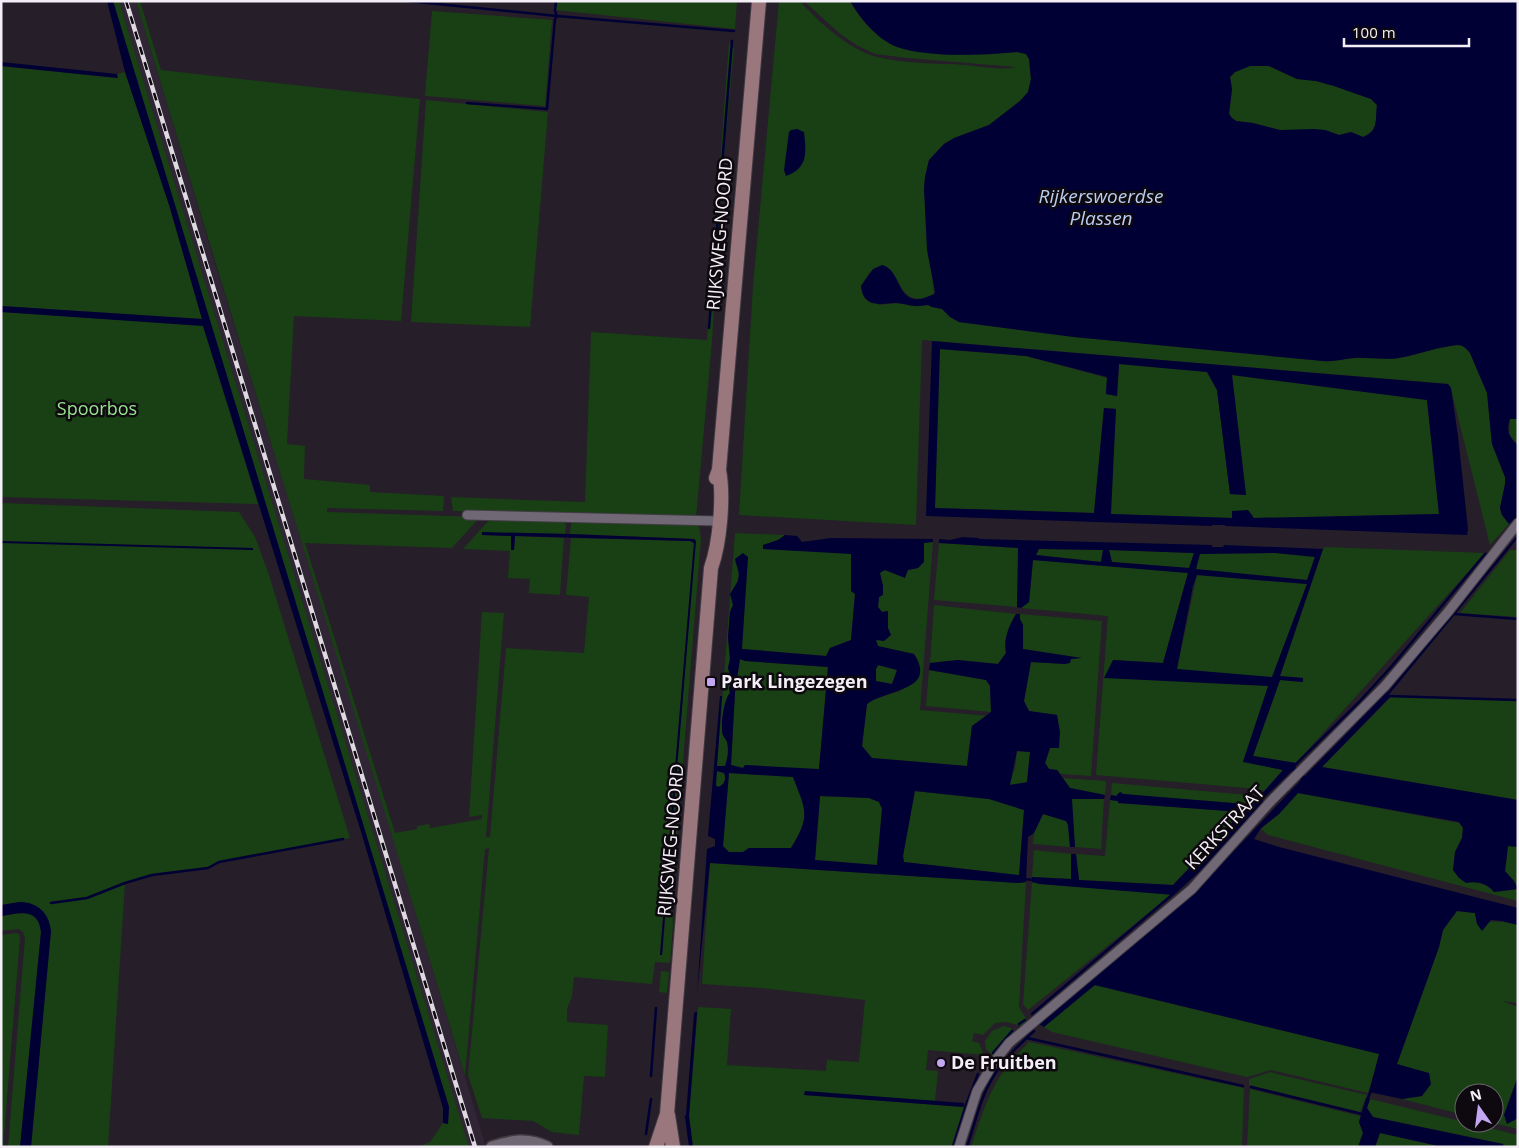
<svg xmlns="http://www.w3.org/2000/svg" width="1519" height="1148" font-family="'Open Sans',sans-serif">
	<rect width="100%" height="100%" fill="#261e29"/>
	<path fill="#302535" d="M119 1H136L212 254 366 748 486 1147H469Z"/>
	<g fill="#184014" fill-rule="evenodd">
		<path d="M113 1H119L469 1147H418L430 1142 443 1123 448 1124 449 1107Z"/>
		<path d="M136 1H140L161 70 420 99 401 321 294 316 287 444 305 446 304 479 370 485V492L444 496 443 511 327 508V512L480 517 452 548 305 543 395 833 417 829V826L429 824 430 828 482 819V815L469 817 482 612 504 613 486 837H490L506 648 584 653 589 597 566 595 571 538 690 541 694 543 671 815 673 816 695 541 692 539 570 534 571 524 575 520 699 525 701 539 678 823 672 902 673 925 670 963 655 962 652 984 574 977 572 996 567 1009V1022L608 1025 605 1077 584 1076 579 1135 552 1132 533 1121 482 1118 468 1075 489 848 485 849 465 1076C357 717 244 360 136 1ZM671 822 667 901 662 955 660 954Z"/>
		<path d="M556 1H737L735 29 555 10Z"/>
		<path d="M779 1H800C818 22 850 50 877 57 905 64 937 63 965 65 977 66 1005 71 1015 67L908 58 875 54 856 45 839 33 804 1H850C857 14 870 31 883 39 914 59 980 56 1017 52L1026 54 1029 59 1031 79 1028 92 1020 101 989 125 954 138 944 144 929 160 925 177 924 189 934 294C906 308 903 288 890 270L869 273 861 286 879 305 897 303 928 305 932 307 942 309 950 317 959 322 1074 337 1323 361C1334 362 1343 359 1354 358 1371 357 1387 361 1404 357 1422 353 1439 347 1457 345 1463 345 1466 348 1470 353L1487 393 1492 444 1505 477V484L1500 508 1502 515 1509 524 1490 545 1451 389 1448 384 922 340 916 525 739 515 753 286Z"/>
		<path d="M432 11 552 20 545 106 425 96Z"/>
		<path d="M729 42 734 49 722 175 712 341 696 518 453 511 451 497 585 502 591 332 707 340Z"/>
		<path d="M1 66 117 78V74L125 72 170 208 202 319 1 306Z"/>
		<path d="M1250 66H1269L1297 79 1316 81 1334 86 1371 99 1377 105C1375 120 1379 131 1363 137L1351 132 1339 135 1325 130H1280L1253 123 1236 121 1232 118 1229 114 1232 89 1230 77 1235 72Z"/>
		<path d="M426 100 548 112 530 327 411 322Z"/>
		<path d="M1 312 203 325 258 504 1 497Z"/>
		<path d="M939 349 1026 356 1107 378 1106 394 1117 396 1119 364 1207 372 1217 390 1230 494 1246 495 1232 375 1427 400 1439 514 1254 518 1248 510 1233 518 1110 514 1116 409 1104 408 1094 513 935 508Z"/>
		<path d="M1510 419H1518V445L1509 434Z"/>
		<path d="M1 503 239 512 255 537 269 575 350 838 219 862 208 868 152 875 125 883 108 1147H31L51 930 24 902 1 905Z"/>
		<path d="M490 519 563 520 566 525 565 534 482 533V535L511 536V550H514L515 536 564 538 560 595 529 593 530 579 508 578 510 551 463 549Z"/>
		<path d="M735 533 785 535 778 540 763 545V549L851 553V591L855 594 851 640 830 648 827 656 741 649 748 557 735 561C746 583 727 587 733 605L730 612 728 637 730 659 728 668 732 682 729 688 730 693C724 699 720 727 723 735 724 738 726 739 727 742 729 750 727 758 725 766H717Z"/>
		<path d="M933 542 920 710 989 716 972 726 967 766 872 758 862 746 867 704 872 700 900 691 914 654 878 647 876 640 891 635 888 628 887 611 882 612 878 607 879 597 883 594V586L880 573 884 570 898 575 908 570 918 568 924 543Z"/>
		<path d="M939 543 1019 548 1017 607 934 600Z"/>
		<path d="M1325 547 1485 553 1296 763 1253 756 1280 680 1302 682 1303 678 1280 676 1323 549Z"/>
		<path d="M1039 549 1103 550 1101 562 1036 555Z"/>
		<path d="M1109 550 1194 553 1189 568 1112 562Z"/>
		<path d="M1510 550H1518V617L1460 613Z"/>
		<path d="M1275 553 1315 556 1307 580 1196 570 1199 554Z"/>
		<path d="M1033 560 1188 573 1163 663 1113 660 1269 686 1243 761 1283 770 1264 791 1258 789 1096 775 1108 616 1021 608 1029 602Z"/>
		<path d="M1197 575 1307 584 1272 678 1177 669Z"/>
		<path d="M934 605 1016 614 1012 621 1006 653 998 664 958 660 930 663Z"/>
		<path d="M1020 614 1102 621 1091 776 1061 774 1057 770 1049 769 1045 763 1050 748H1059L1057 715 1029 711 1024 701 1031 662 1065 664 1071 659H1078L1023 649V625L1020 619Z"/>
		<path d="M740 659 745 661 828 667 819 770 745 765 743 768 731 765 735 692Z"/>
		<path d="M879 665 898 670 892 684 875 681 876 669Z"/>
		<path d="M929 670 986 680 990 686 991 712 926 706Z"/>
		<path d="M1395 696 1518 701V800L1322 767 1391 697Z"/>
		<path d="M1017 751 1030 752 1027 783 1009 785 1015 768Z"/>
		<path d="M716 771 724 773C727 779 724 785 718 788L716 786Z"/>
		<path d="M729 773 793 777C806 811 811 815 791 848H749L743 852H729L723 846Z"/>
		<path d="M1063 778 1105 781 1106 783 1105 795 1070 788Z"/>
		<path d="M1112 783 1260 796 1245 804 1123 794 1120 792 1116 796 1111 795Z"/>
		<path d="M914 791 989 799 1024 810 1019 875 904 862 903 856Z"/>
		<path d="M1298 793 1459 823 1463 828 1462 838 1455 852 1453 870C1466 887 1481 877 1494 892L1518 889V901L1268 835 1261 829 1279 814Z"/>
		<path d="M820 796 869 798 879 802 882 808 877 865 815 860Z"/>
		<path d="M1071 799H1104L1101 849 1075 847Z"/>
		<path d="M1110 800 1118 801V803L1242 812 1173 885 1079 880 1076 854 1105 856Z"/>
		<path d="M1043 814 1066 821 1068 825 1070 847 1033 844 1034 833Z"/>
		<path d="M1508 846 1518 847V888L1514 881 1505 872Z"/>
		<path d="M1034 850 1071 854 1072 879 1032 877Z"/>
		<path d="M710 863 1019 883 1026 882 1019 1007 1028 1022 1022 1026 1006 1022 995 1023 983 1035 974 1033 972 1041 979 1043 984 1055 928 1050 926 1070 938 1071 935 1101 805 1092 804 1095 964 1107 951 1147H693L689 1116 698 1007 731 1009 727 1065 826 1071 827 1060 859 1062 865 1000 761 988 702 984Z"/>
		<path d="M1032 882 1040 884 1172 894 1028 1010 1023 1004Z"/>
		<path d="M1456 911 1475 913 1477 924C1493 920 1503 921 1518 925V1003L1502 1001 1518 1007V1076L1504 1115 1514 1121 1518 1118V1129L1493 1123H1494V1093H1464V1115L1402 1099 1422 1096 1397 1064 1439 947 1443 930Z"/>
		<path d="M25 912C35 915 40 922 41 932L20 1147H8L25 938 23 932 19 929 1 931V916Z"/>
		<path d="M16 933 19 934 20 938 3 1147H1V935Z"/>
		<path d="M661 971 669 972 667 993 659 992Z"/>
		<path d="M1094 985 1380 1054 1368 1093 1271 1070 1247 1077 1052 1032 1044 1027Z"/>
		<path d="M1004 1026 1011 1028 1014 1034 993 1056 986 1049 985 1041 992 1031Z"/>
		<path d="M1029 1042 1244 1088 1242 1147H971C979 1123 986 1099 999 1078 1007 1065 1018 1053 1029 1042Z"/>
		<path d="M1271 1072 1277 1074 1367 1095 1360 1112 1249 1085V1079Z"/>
		<path d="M1250 1089 1360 1116 1359 1122 1363 1133 1358 1147H1247Z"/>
		<path d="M1370 1099 1518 1135V1147H1504L1503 1144 1373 1117 1367 1108Z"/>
		<path d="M1380 1133 1443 1147H1375Z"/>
	</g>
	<g fill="#000035" fill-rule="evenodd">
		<path d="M107 1H113L449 1107 448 1124 443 1123V1108L362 835 203 326 1 312V306L202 319 170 208 125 72Z"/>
		<path d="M850 1H1518V419H1510C1506 430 1509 438 1518 445V516L1509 524 1502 515 1500 508 1505 484V477L1492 444 1487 393 1470 353C1466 348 1463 345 1457 345 1439 347 1422 353 1404 357 1387 361 1371 357 1354 358 1343 359 1334 362 1323 361L1074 337 959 322 950 317 942 309 932 307 928 305C925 305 923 306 920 306 912 307 903 303 895 303 880 304 863 308 861 286L873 269 882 265C904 270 895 314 934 294L935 292 927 250 924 189 925 177 929 160 944 144 954 138 989 125 1020 101 1028 92 1031 79 1029 59 1026 54 1017 52C983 55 928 58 897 47 878 40 860 18 850 1ZM1250 66H1269L1297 79 1316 81 1334 86 1371 99 1377 105C1375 120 1379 131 1363 137L1351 132 1339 135 1325 130 1314 129 1280 130 1253 123 1236 121 1232 118 1229 114 1232 89 1230 77 1235 72Z"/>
		<path d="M1 62 117 74 118 78 1 66Z"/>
		<path d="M797 129 804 132C806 151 809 168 786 176L784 170 789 132 791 130Z"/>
		<path d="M932 341 1448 384 1451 388 1458 436 1468 529 1467 535 1225 526V525H1212V526L926 516ZM940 349 1026 356 1107 377 1106 394 1117 396 1119 364 1207 372 1217 390 1230 494 1246 495 1232 375 1427 400 1439 514 1254 518 1248 510 1232 511V518L1111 514 1116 409 1104 408 1094 513 935 508Z"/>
		<path d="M482 532 570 534 694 539 696 541 673 816H671L694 543 690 541 515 536 514 550H511V536L482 535Z"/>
		<path d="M785 535 797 536 802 542 831 538 933 539V542L924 543V562L918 568 908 570 905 578 885 570 880 573 883 586V595L879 597 878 607 882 612 888 611V628L891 635 884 641 876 640 878 646 914 654C938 691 887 689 867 704L862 746 872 758 967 766 972 726 991 712 990 686 986 680 929 670 930 663 958 660 998 664 1006 653C1003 639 1009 626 1016 614H1020V619L1023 625V649L1082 658 1071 659 1070 663 1065 664 1031 662 1024 701 1029 711 1057 715 1060 732 1059 748H1050L1045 763 1049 769 1057 770 1070 788 1105 795 1104 799H1072L1075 847H1070L1068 825 1066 821 1043 814 1034 833 1028 837 1026 882 1019 883 710 863 697 994 707 849 715 846V839L708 836 720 696H722L717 766H725C728 758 729 750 727 742 726 739 724 738 723 735 720 727 724 699 730 693L729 688 732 682 728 668 730 659 728 637 730 612 733 605 730 594 738 581 739 574 735 559 743 553 748 557 742 649 826 656 830 648 851 640 855 594 851 591V554L763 549V545L778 540ZM740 659 745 661 828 667 819 769 745 765 743 768 731 765 735 692ZM878 665 897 670 892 684 876 681V669ZM1017 751 1030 752 1027 782 1010 785ZM717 771 724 773C727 779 724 785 718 787L716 785ZM729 773 793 777C806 811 811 815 791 848H749L743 852H729L723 846ZM915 791 989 799 1024 810 1019 875 904 862 903 856ZM820 796 869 798 879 802 882 809 877 865 815 860Z"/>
		<path d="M963 537 978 538 980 539 1212 545V547H1223L1224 545 1323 549 1280 676 1303 678V682L1280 680 1253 756 1296 763 1295 765 1296 769 1293 772 1292 771 1263 799V802L1200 871 1174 895 1040 884 1032 882V877L1071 879V854H1076L1079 880 1173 885 1242 812 1118 803V801L1110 800 1111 795 1116 796 1120 792 1123 794 1245 804 1260 796 1283 770 1243 762 1268 686 1104 678 1113 660 1163 663 1188 573 1033 560 1029 602 1021 608 1017 607 1018 548 939 543V539L950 540ZM1039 549 1103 550 1101 562 1036 555ZM1109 550 1193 553H1194L1189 568 1112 562ZM1275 553 1315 557 1307 580 1196 569 1200 554ZM1197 575 1307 584 1272 677 1177 669 1193 586Z"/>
		<path d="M1 541 253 548V550L1 543Z"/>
		<path d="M1387 692 1390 697 1322 767 1518 800V847L1508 846 1505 871 1514 881 1518 889 1494 892C1487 883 1477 881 1466 883L1459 878 1453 870 1455 852 1462 838 1463 828 1459 822 1298 793 1279 814 1261 828 1254 839 1279 847 1518 908V925L1502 921 1491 920 1482 931 1477 924 1475 913 1457 911 1443 930 1439 947 1397 1064 1429 1073 1431 1084 1422 1096 1402 1099 1369 1092 1379 1054 1095 985 1044 1027 1039 1024 1041 1021 1196 891 1301 780 1299 778 1303 775 1305 776Z"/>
		<path d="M671 822 672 823 662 955H660Z"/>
		<path d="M19 902C37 902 49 912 51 931L31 1147H20L41 932C39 907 18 913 1 916V905Z"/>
		<path d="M696 1011 697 1013 689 1116 693 1147H689L685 1117H684L686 1115 694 1014Z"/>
		<path d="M1518 1076V1118L1507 1124 1504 1115Z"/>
		<path d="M805 1091 964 1103V1107L804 1095Z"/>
		<path d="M1366 1098 1370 1099 1367 1108 1373 1117 1503 1144 1504 1147H1443L1380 1133 1375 1147H1358L1363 1133 1359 1122Z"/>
	</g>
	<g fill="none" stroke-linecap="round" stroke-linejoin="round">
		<g stroke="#000035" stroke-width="2.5">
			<path d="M407 1 557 16 734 31"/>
			<path d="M467 103 547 109 555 19 557 16 555 11 556 1"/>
			<path d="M709 328 732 41"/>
			<path d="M1454 614 1518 619"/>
			<path d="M1387 695 1518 536"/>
			<path d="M1387 696 1518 700"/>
			<path d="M1293 767 1359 702 1391 667 1485 554H1489"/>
			<path d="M1023 879 1035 880"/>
			<path d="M51 903 87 898 125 883 152 875 208 868 219 862 343 839"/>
			<path d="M1032 1014 1173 894"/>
			<path d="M1019 1024 1025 1020"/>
			<path d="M1027 1038 1243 1086"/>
			<path d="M993 1053 1012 1031"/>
			<path d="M984 1064 988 1059"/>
			<path d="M651 1076 656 1008"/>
			<path d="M1251 1087 1362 1114"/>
			<path d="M1367 1101 1371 1090"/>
			<path d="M646 1134 651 1099"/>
			<path d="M953 1147 966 1105 978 1074"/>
			<path d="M967 1147C975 1124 980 1098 993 1077 1003 1060 1019 1045 1034 1031"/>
		</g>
		<g stroke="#413b44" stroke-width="11">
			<g id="minor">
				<path d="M467 515 719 521"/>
				<path d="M959 1147 977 1091 994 1062 1009 1043 1192 889 1271 801 1385 686 1448 612 1518 523"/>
			</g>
		</g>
		<g stroke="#413b44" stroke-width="14">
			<path id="tertiary" d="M492 1147C511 1141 527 1137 547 1147"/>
		</g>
		<g stroke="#413b44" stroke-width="16">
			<g id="secondary">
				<path d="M716 478 719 470 759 1"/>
				<path d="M668 1115 673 1147"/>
				<path d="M656 1147 667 1114 711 568C720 543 724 496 719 470"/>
			</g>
		</g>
		<use href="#minor" stroke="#716875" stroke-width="9"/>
		<use href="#tertiary" stroke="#716875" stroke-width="11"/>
		<use href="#secondary" stroke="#99777c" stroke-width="14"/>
		<g stroke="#dfdae2" stroke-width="4.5">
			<path id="rail" d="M126 1 475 1147"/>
		</g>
		<use href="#rail" stroke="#0d090e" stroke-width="2.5" stroke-dasharray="8" stroke-linecap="butt"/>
	</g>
	<g fill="#c4a7f1" stroke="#0d090e" stroke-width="2">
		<rect x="706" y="677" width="10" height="10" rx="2.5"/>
		<circle cx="941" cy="1063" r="5"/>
	</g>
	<g text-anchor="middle" stroke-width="5" stroke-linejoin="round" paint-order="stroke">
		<g font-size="18" fill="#f4eff7" stroke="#0d090e">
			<text transform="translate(720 234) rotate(-85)" y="6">RIJKSWEG-NOORD</text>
			<text transform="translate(1225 828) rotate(-47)" y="6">KERKSTRAAT</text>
			<text transform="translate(671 840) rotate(-85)" y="6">RIJKSWEG-NOORD</text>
		</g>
		<g font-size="18" fill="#99e590" stroke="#0d090e">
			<text x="97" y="415">Spoorbos</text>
		</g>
		<g font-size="18" font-weight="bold" fill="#f4eff7" stroke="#0d090e" text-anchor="start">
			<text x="721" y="688">Park Lingezegen</text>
			<text x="951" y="1069">De Fruitben</text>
		</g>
		<g font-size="19" font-style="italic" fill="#bacdf1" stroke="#0d090e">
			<text x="1101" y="203">Rijkerswoerdse<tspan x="1101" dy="22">Plassen</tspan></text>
		</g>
	</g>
	<rect width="1519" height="1148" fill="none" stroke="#f4eff7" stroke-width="5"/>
	<g transform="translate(1479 1108) rotate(346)"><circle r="24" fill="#0d090e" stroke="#69656b"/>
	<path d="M0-4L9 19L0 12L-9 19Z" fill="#c4a7f1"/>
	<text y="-8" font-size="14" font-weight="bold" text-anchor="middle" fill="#f4eff7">N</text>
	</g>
	<path d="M1344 38v8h125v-8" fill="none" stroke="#f4eff7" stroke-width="2.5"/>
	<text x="1352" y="38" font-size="15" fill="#f4eff7" stroke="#0d090e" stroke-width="4" paint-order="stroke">100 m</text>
</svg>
